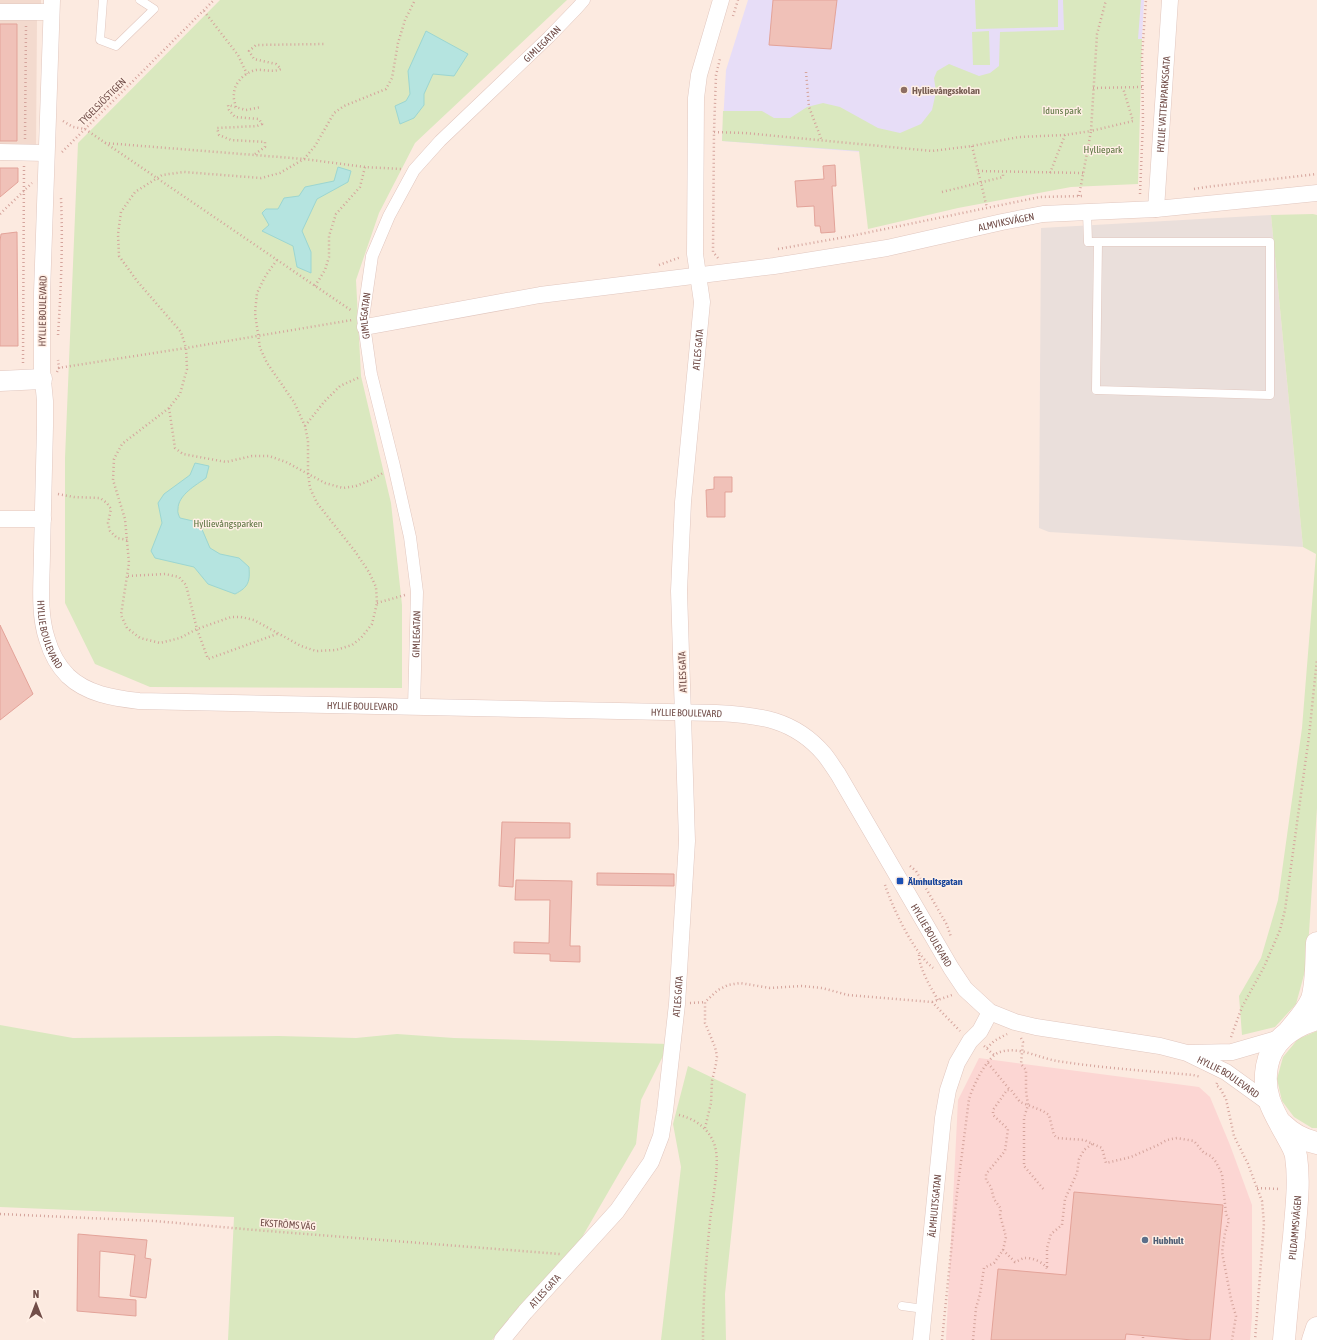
<svg xmlns="http://www.w3.org/2000/svg" width="1317" height="1340" font-family="'Asap Condensed',sans-serif">
<rect width="100%" height="100%" fill="#fceae0"/>
<path fill="#f3dace" d="M0 0H41V5H0Z
M0 19H37L36 150 0 147Z"/>
<path fill="#fcd6d3" d="M979 1058 1199 1087 1210 1097 1230 1145 1252 1205V1317L1250 1340H946L958 1100Z"/>
<path fill="#eadfdb" d="M1271 215 1303 547 1049 532 1039 528 1041 228Z"/>
<path fill="#e7ddf7" d="M748 0H1144L1142 39 1097 40 939 158 722 141 726 70Z"/>
<path fill="#dae8bf" d="M220 0H567L415 143 379 213 356 280 361 376 391 503 402 605V688L150 687 95 664 65 603V458L78 143Z
M975 0H1058V27L976 29Z
M1063 0H1141L1138 39H1142L1138 184 1071 187 958 208 868 229 859 151 722 141 723 111H762L774 118H790L807 107 823 103 840 107 878 128 900 133 921 124 932 110 936 92 934 78 937 71 949 64 979 76 990 73 999 66 1000 32 1064 30Z
M989 31 990 65H973L972 32Z
M1313 214 1317 215V808L1307 964 1296 1004 1275 1027 1242 1035 1239 996 1261 958 1278 900 1302 728 1316 554 1303 547 1271 215Z
M0 1025 73 1038 279 1036 356 1038 397 1034 454 1038 669 1044 641 1100 636 1144 581 1239 492 1340H228L234 1217 0 1207Z
M1317 1031V1128H1312L1294 1117 1282 1101 1277 1079 1283 1057 1298 1039Z
M688 1066 746 1094 725 1294 726 1340H661L681 1167 673 1124Z"/>
<path fill="#b5e4e0" stroke="#9cd6d1" d="M426 31 468 54 454 76 433 74 424 94V105L414 118 400 124 395 106 406 101 410 94 408 71Z
M338 167 351 171 348 182 317 199 302 231 311 252V273L297 267 293 246 262 231 269 225 262 213 266 209H278L284 198 299 196 305 187 334 181Z
M195 463 209 466 206 478C196 485 178 495 178 509 177 512 179 516 180 518L193 521 201 527 210 548 220 554 239 558 249 567C250 581 249 587 235 594L208 584 194 567 155 558 151 551 162 523 158 503 164 494 190 475Z"/>
<path fill="#f0c1b8" stroke="#e3a399" d="M773 0H837L831 49 769 45Z
M0 24H17V141H0Z
M835 165 836 186H832L835 232 821 233 820 226H815L814 206 797 207 795 181 824 179 823 166Z
M0 168H18V182L0 197Z
M17 232 18 346H0V241L1 234Z
M714 477H732V492H725V517H707L706 490 714 489Z
M0 625 33 694 0 720Z
M502 822 570 823V838H515L513 887 499 886Z
M597 873 674 874V886L597 885Z
M516 880 572 881 570 946H580V962L550 961V954L514 953V942L549 943 550 900H515Z
M1074 1192 1223 1205 1210 1340H1192L1126 1334 1125 1340H991L998 1269 1066 1275Z
M78 1234 147 1240 145 1258 151 1259 146 1298 130 1296 135 1255 100 1251 99 1297 136 1300V1316L77 1311Z"/>
<g fill="none" stroke-linecap="round" stroke-linejoin="round">
<g stroke="#e1c7bf" stroke-width="9">
<path id="service" d="M103 0 100 40 116 46 154 9 140 0
M1087 212 1088 242H1270V395L1096 390 1098 242
M902 1306 924 1309"/>
</g>
<g stroke="#e1c7bf" stroke-width="13">
<g id="pedestrian">
<path id="s1" d="M414 707 417 592 410 537 394 466 371 374 363 318 372 256 389 216 414 170 440 141 549 37 577 8 584 0"/>
</g>
</g>
<g stroke="#e1c7bf" stroke-width="17">
<g id="minor">
<path id="s2" d="M52 0 42 293V370L45 401V426C44 468 43 510 42 551 42 580 38 612 47 639 51 653 58 666 68 676 87 694 113 698 139 701L716 713C759 715 794 719 824 754 829 760 833 767 838 774L951 968 965 989 990 1012 1015 1022 1036 1027 1160 1046 1187 1053 1226 1072 1269 1103"/>
<path d="M0 12H51"/>
<path d="M0 152 46 153"/>
<path id="s3" d="M1156 209 1170 0"/>
<path id="s4" d="M365 327 540 295 774 266 887 248 1002 222 1043 214 1156 209 1317 193"/>
<path d="M0 519H43"/>
<path d="M1190 1053 1232 1052 1280 1038"/>
<path id="s5" d="M502 1340 525 1312 617 1211 651 1162 661 1136 665 1111 677 1004 687 841 679 591 683 502 702 302 695 254 696 98 699 75 721 0"/>
<path id="s6" d="M921 1340 943 1118 948 1090 957 1063 970 1041 980 1031 990 1012"/>
</g>
</g>
<g stroke="#e1c7bf" stroke-width="21">
<path id="tertiary" d="M0 381 42 379"/>
</g>
<g stroke="#e6c6bc" stroke-width="23">
<g id="secondary">
<path d="M1290 1030C1297 1021 1307 1011 1312 999 1317 982 1316 961 1317 943"/>
<path d="M1283 1125C1293 1135 1303 1140 1317 1143"/>
<path id="s7" d="M1284 1340C1287 1306 1290 1272 1294 1237 1296 1210 1300 1183 1296 1156 1295 1149 1289 1140 1286 1134 1273 1111 1262 1094 1267 1066 1272 1039 1293 1026 1317 1019"/>
<path d="M1313 1340 1317 1328"/>
</g>
</g>
<path stroke="#d5a49c" stroke-width="2.5" stroke-dasharray="1 3" stroke-linecap="butt" d="M204 11 238 55 247 74
M733 16 738 0
M806 72 809 107 822 141
M1093 88 1142 87
M236 107C235 103 233 98 234 94 234 83 245 72 256 70 264 69 272 73 281 69L276 64 254 59 249 51 256 45 324 44
M63 121 73 127 85 129 352 311
M714 132 745 133 932 151 972 146 1019 137 1065 135 1091 131 1097 34 1106 0
M25 139 26 26
M105 143 304 159 365 167 401 169
M972 146 987 208
M62 152 214 0
M255 154 265 147V142L231 140 219 135 217 128 257 126 262 124 259 119 235 117 229 110 228 105 246 110 261 107
M978 171 1084 173
M1050 173 1065 135
M1194 189 1206 187 1317 174
M942 192 1003 177V172
M1140 194 1143 121 1142 56 1146 0
M1079 196 1091 131 1133 121 1123 88
M0 214 32 183
M778 249 851 236 1040 197 1082 196
M718 258 713 252 714 132 716 75 720 59
M277 260 266 275 257 293 255 313 260 348 267 363 294 402 305 426 308 441V473L310 488 317 503 354 550 369 572 376 587 377 603 372 624 361 638 352 645 336 650 316 651 301 646 254 620 241 617H231L197 629 180 638 160 643 140 638 127 628 121 615 129 563 125 519 113 480 114 459 122 444 169 408 180 394 187 369 186 348 181 332 137 281 119 256 118 234 121 212 135 192 162 175 184 172 261 178 280 173 304 159 315 146 334 113 344 106 386 89 392 78 398 43 405 20 415 0
M659 265 681 257
M315 286 325 270 329 257V236L336 214 360 187 365 167
M58 335C61 289 63 244 61 198
M23 363 24 166
M58 368 186 348 352 320
M57 372 59 368 58 360
M169 408 175 448 183 454 226 462 252 456H269L286 462 325 483 343 488 356 486 371 480 383 473
M305 426 324 402 340 386 360 377
M58 494 74 497 100 498 107 503 111 509 108 523 110 531 117 538 128 540
M128 576 165 574 179 577 186 585 197 629 208 659 277 634
M377 603 405 595
M910 866 916 871 947 925 951 937
M885 885C893 909 914 953 933 968
M919 955C919 968 931 988 938 1000
M932 1002 952 995
M690 1003 705 1002
M1231 1037 1242 1007 1264 967 1280 930 1285 910 1309 736 1317 659
M1021 1038 1023 1042 1021 1064 1026 1070V1091L1028 1105 1024 1118V1166L1045 1191
M984 1046 994 1055
M987 1048 994 1041 1007 1034
M988 1063 1010 1090
M1217 1083 1216 1085 1220 1088 1226 1099 1234 1136 1248 1164 1262 1201 1264 1223 1255 1340
M679 1115C697 1119 713 1132 716 1151 719 1169 712 1202 710 1221 706 1261 703 1300 703 1340
M705 1128 711 1103 712 1081 716 1064 717 1056 715 1047 705 1023V1002L718 990 728 985 740 983 770 988 802 986 822 988 848 995 932 1002 960 1031
M1257 1188 1280 1189
M0 1214 155 1221 255 1230 560 1254
M1003 1250 1015 1262C1018 1261 1021 1259 1024 1258 1032 1257 1046 1263 1048 1271
M1047 1267V1248L1051 1234 1062 1225 1065 1199 1077 1173 1079 1159 1084 1150 1092 1144
M1143 1337V1340
M942 1340 957 1193 969 1099C973 1086 987 1056 1000 1052 1019 1046 1039 1058 1057 1061 1102 1068 1148 1071 1193 1075L1201 1077
M973 1340 976 1308 980 1294 984 1268 994 1263 1003 1250 1006 1237 1000 1215 1001 1209 994 1199 991 1187 986 1180V1174L1005 1151 1008 1129 993 1115V1110L1007 1090H1011L1020 1102 1043 1111 1049 1115 1054 1135 1057 1138 1084 1140 1102 1148 1106 1163 1131 1157 1158 1145 1167 1140 1177 1138 1194 1141 1204 1153 1211 1156 1216 1162 1222 1174 1226 1214 1229 1220 1225 1233 1222 1252 1231 1299 1236 1316 1232 1340"/>
<use href="#service" stroke="#fff" stroke-width="8"/>
<use href="#pedestrian" stroke="#fff" stroke-width="12"/>
<use href="#minor" stroke="#fff" stroke-width="16"/>
<use href="#tertiary" stroke="#fff" stroke-width="20"/>
<use href="#secondary" stroke="#fff" stroke-width="22"/>
</g>
<circle fill="#8d6e63" stroke="#ffefe5" stroke-width="1.5" cx="904" cy="90" r="4"/>
<rect fill="#1a4fb4" stroke="#ffefe5" stroke-width="1.5" x="896" y="877" width="8" height="8" rx="2"/>
<circle fill="#5c6f8a" stroke="#ffefe5" stroke-width="1.5" cx="1145" cy="1240" r="4"/>
<g text-anchor="middle" stroke-width="3" stroke-linejoin="round" paint-order="stroke">
<g font-size="10" fill="#714d48" stroke="#ffefe5">
<text dy="4" stroke="none"><textPath href="#s1" startOffset="733">GIMLEGATAN</textPath></text>
<text transform="translate(102 101) rotate(-45)" y="4">TYGELSJÖSTIGEN</text>
<text dy="4" stroke="none"><textPath href="#s3" startOffset="105">HYLLIE VATTENPARKSGATA</textPath></text>
<text dy="4" stroke="none"><textPath href="#s4" startOffset="650">ALMVIKSVÄGEN</textPath></text>
<text transform="translate(42 311) rotate(-89)" y="4">HYLLIE BOULEVARD</text>
<text dy="4" stroke="none"><textPath href="#s1" startOffset="397">GIMLEGATAN</textPath></text>
<text dy="4" stroke="none"><textPath href="#s5" startOffset="1049">ATLES GATA</textPath></text>
<text dy="4" stroke="none"><textPath href="#s2" startOffset="636">HYLLIE BOULEVARD</textPath></text>
<text dy="4" stroke="none"><textPath href="#s1" startOffset="73">GIMLEGATAN</textPath></text>
<text transform="translate(682 672) rotate(-92)" y="4">ATLES GATA</text>
<text dy="4" stroke="none"><textPath href="#s2" startOffset="983">HYLLIE BOULEVARD</textPath></text>
<text dy="4" stroke="none"><textPath href="#s2" startOffset="1307">HYLLIE BOULEVARD</textPath></text>
<text dy="4" stroke="none"><textPath href="#s2" startOffset="1667">HYLLIE BOULEVARD</textPath></text>
<text dy="4" stroke="none"><textPath href="#s5" startOffset="401">ATLES GATA</textPath></text>
<text dy="4" stroke="none"><textPath href="#s2" startOffset="2014">HYLLIE BOULEVARD</textPath></text>
<text dy="4" stroke="none"><textPath href="#s6" startOffset="135">ÄLMHULTSGATAN</textPath></text>
<text transform="translate(288 1224) rotate(4)" y="4">EKSTRÖMS VÄG</text>
<text dy="4" stroke="none"><textPath href="#s7" startOffset="113">PILDAMMSVÄGEN</textPath></text>
<text dy="4" stroke="none"><textPath href="#s5" startOffset="65">ATLES GATA</textPath></text>
</g>
<g font-size="10" font-weight="bold" fill="#785e54" stroke="#ffefe5" text-anchor="start">
<text x="912" y="94">Hyllievångsskolan</text>
</g>
<g font-size="10" fill="#59723e" stroke="#ffefe5">
<text x="1062" y="114">Iduns park</text>
<text x="1103" y="153">Hylliepark</text>
<text x="228" y="527">Hyllievångsparken</text>
</g>
<g font-size="10" font-weight="bold" fill="#164399" stroke="#ffefe5" text-anchor="start">
<text x="908" y="885">Älmhultsgatan</text>
</g>
<g font-size="10" font-weight="bold" fill="#4e5e75" stroke="#ffefe5" text-anchor="start">
<text x="1153" y="1244">Hubhult</text>
</g>
</g>
<g transform="translate(36 1304)" stroke="#ffefe5" stroke-width="3" paint-order="stroke">
<path d="M0-3L7 15L0 10L-7 15Z" fill="#714d48"/>
<text y="-6" font-size="11" font-weight="bold" text-anchor="middle" fill="#714d48">N</text>
</g>
</svg>
